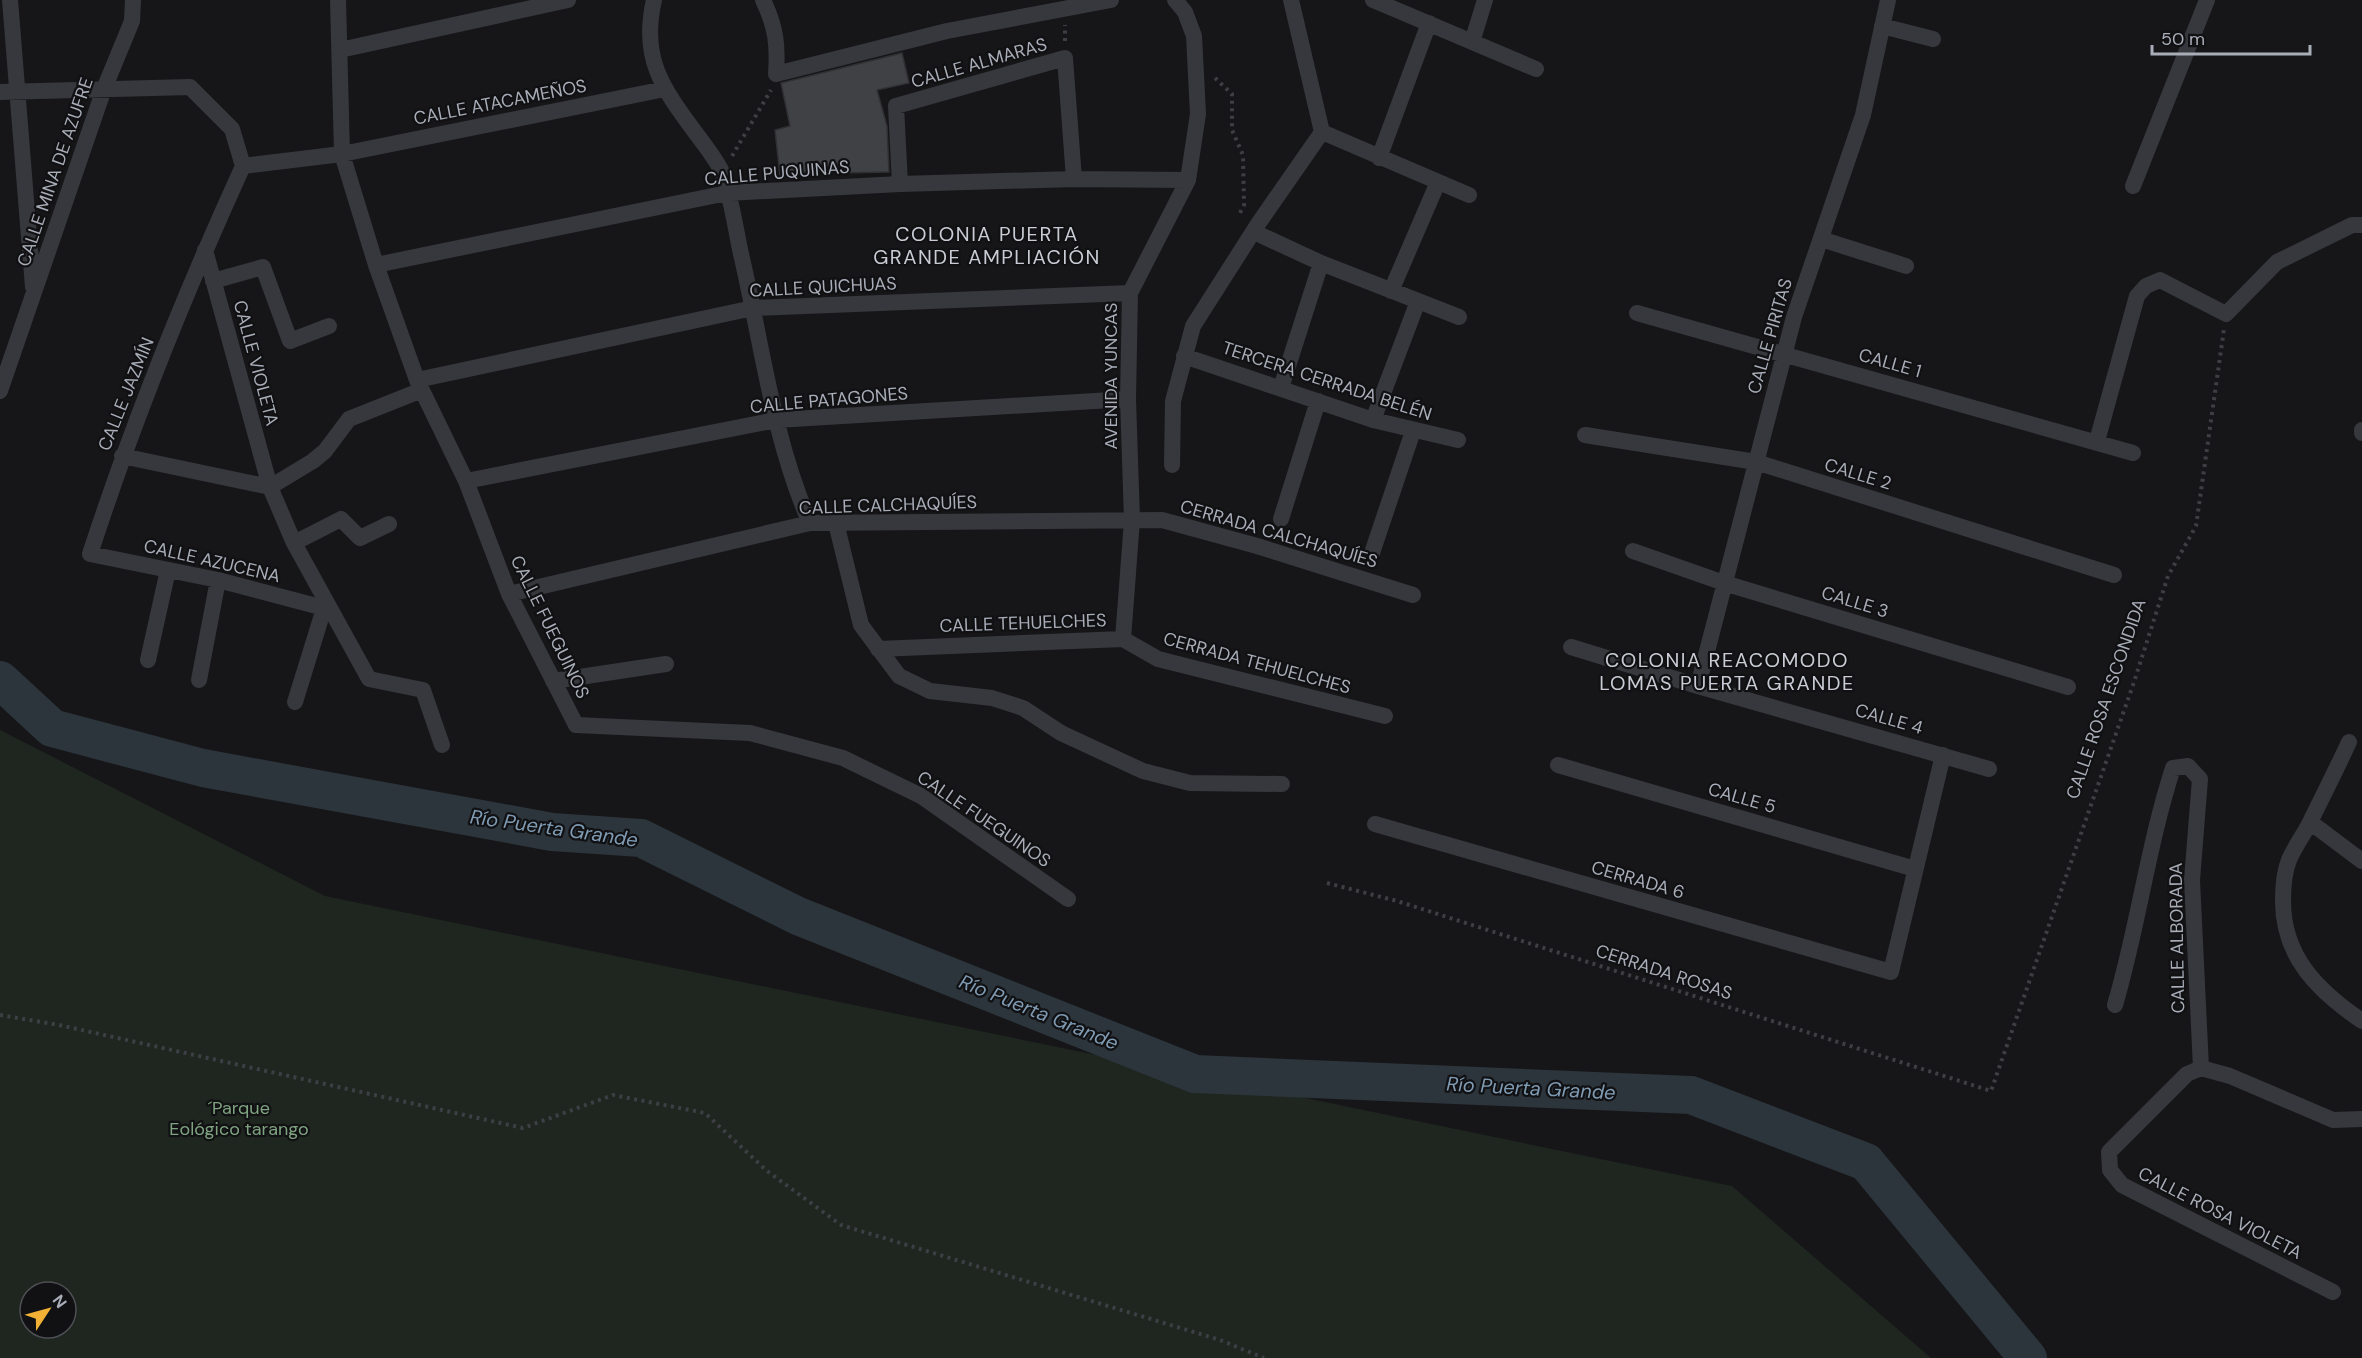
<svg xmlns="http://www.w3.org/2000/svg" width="2362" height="1358" font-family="'DM Sans',sans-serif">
<rect width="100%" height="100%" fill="#161618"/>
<path fill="#1e261f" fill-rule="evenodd" d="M0 730 325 896 1732 1186 1931 1358H0ZM30 1292H66V1328H30Z"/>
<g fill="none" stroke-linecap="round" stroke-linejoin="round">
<path stroke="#2c353c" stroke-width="38" d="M0 680 52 728 203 768 552 832 641 838 798 916 1195 1074 1691 1095 1866 1162 2028 1358"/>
</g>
<path fill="#404145" stroke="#303034" stroke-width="1.5" d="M902 53 909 83 877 90 887 126 889 172 839 173V167L780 176 775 130 790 126 781 83Z"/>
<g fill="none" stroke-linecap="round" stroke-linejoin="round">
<path stroke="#3d3f44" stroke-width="4" stroke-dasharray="3 4.5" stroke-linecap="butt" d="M1065 41V25
M1215 78 1232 94V130L1243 155 1244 205 1239 215
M732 156 771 90
M1327 883 1397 901 1991 1091 2133 685 2168 576 2196 526 2224 329
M0 1015 59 1025 523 1128 613 1095 705 1113 767 1171 841 1225 1220 1340 1264 1358"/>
<path stroke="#37383d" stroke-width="16" d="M10 0 33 287
M338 0 342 154 376 265 417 380 466 481 509 594 576 725 750 733 843 758 921 796 1068 899
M654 0C640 60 664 90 698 136 706 147 715 158 721 170 730 189 736 232 741 254 762 344 773 439 810 523
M763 0C776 27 778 45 776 74L947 31 1111 0
M1373 0 1536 69
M1882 26 1933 39
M1472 42 1485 0
M340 50 568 0
M0 92 190 87 232 129 243 166
M1322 132 1469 195
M1379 158 1429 23
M243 166C185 293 133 422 90 554L218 580 324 608
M243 166 342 154 665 89
M900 184 896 106 1065 58 1074 179
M2133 186 2207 0
M1254 232 1321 263 1459 317
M1821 239 1906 266
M205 250 270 487 294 543 369 679 423 690 442 745
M376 265 727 193 900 184 1074 179 1188 180
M213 281 263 267 290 341 329 326
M1391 291 1438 182
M1637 313 2133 453
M1184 356 1373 420 1458 440
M417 380 753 308 1130 293
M1281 388 1321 263
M0 391 104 89 132 21 133 0
M1373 420 1418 301
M2362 430V433
M1585 435 1756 462 2114 575
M2097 441 2137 296 2146 286 2160 280 2226 314 2277 262 2352 225H2362
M122 456 270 487
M1172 465 1173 401 1193 326 1258 224 1322 132 1291 0
M466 481 776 420 1128 399
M270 487 313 461 325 451 349 419 422 390
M1281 519 1318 401
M836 523 861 625 899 676 930 691 992 698 1023 708 1061 733 1143 771 1190 783 1282 784
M294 543 341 519 360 538 389 524
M1633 551 1724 583 2068 687
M1371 556 1413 431
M509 594 810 523 1162 520 1257 546 1413 595
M1123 639 1132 520 1128 399 1130 293 1188 180 1198 114 1194 36 1185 12 1175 0
M1123 639 1158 659 1385 716
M1571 647 1698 686 1989 769
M878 649 1123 639
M148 660 168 570
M199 680 218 580
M553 681 666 664
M1698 686 1794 317 1863 115 1888 0
M295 702 326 602
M2349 742C2337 768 2324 794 2311 820 2305 833 2295 846 2289 860 2284 872 2283 887 2283 901 2283 957 2318 991 2362 1021
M1558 765 1915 869
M2310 822 2362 861
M1375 824 1891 972 1943 755
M2115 1005C2138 927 2148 845 2173 768L2188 766 2200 779 2192 880 2201 1068 2187 1074 2109 1152 2110 1170 2122 1185 2333 1292
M2201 1068 2230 1076 2333 1120 2362 1119"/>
</g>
<g text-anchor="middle" stroke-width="4.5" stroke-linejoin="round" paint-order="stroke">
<g font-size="18" fill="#a8adb8" stroke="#111113">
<text transform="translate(979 63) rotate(-16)" y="6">CALLE ALMARAS</text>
<text transform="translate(500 102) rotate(-11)" y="6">CALLE ATACAMEÑOS</text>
<text transform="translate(55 172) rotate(-71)" y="6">CALLE MINA DE AZUFRE</text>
<text transform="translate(777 173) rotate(-5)" y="6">CALLE PUQUINAS</text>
<text transform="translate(823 287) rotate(-3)" y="6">CALLE QUICHUAS</text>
<text transform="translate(1770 336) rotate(-74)" y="6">CALLE PIRITAS</text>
<text transform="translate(256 363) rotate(75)" y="6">CALLE VIOLETA</text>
<text transform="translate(1890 363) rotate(16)" y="6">CALLE 1</text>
<text transform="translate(1111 376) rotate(-90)" y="6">AVENIDA YUNCAS</text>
<text transform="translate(1327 381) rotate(18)" y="6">TERCERA CERRADA BELÉN</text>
<text transform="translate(126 394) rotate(-68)" y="6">CALLE JAZMÍN</text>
<text transform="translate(829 400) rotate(-5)" y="6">CALLE PATAGONES</text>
<text transform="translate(1858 474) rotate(17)" y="6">CALLE 2</text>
<text transform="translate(888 505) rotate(-2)" y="6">CALLE CALCHAQUÍES</text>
<text transform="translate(1279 534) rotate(16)" y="6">CERRADA CALCHAQUÍES</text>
<text transform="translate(212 561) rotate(13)" y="6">CALLE AZUCENA</text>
<text transform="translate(1855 602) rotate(17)" y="6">CALLE 3</text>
<text transform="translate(1023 623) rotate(-2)" y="6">CALLE TEHUELCHES</text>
<text transform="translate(550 627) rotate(64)" y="6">CALLE FUEGUINOS</text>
<text transform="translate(1257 663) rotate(15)" y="6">CERRADA TEHUELCHES</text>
<text transform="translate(2106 699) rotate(-71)" y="6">CALLE ROSA ESCONDIDA</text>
<text transform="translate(1889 719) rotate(16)" y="6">CALLE 4</text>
<text transform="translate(1742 798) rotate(16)" y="6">CALLE 5</text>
<text transform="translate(984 819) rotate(34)" y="6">CALLE FUEGUINOS</text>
<text transform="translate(1638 880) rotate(16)" y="6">CERRADA 6</text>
<text transform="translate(2177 938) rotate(-91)" y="6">CALLE ALBORADA</text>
<text transform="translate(1664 972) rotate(18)" y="6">CERRADA ROSAS</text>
<text transform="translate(2220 1213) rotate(27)" y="6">CALLE ROSA VIOLETA</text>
</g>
<g font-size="18" fill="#7fa381" stroke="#111113">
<text x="239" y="1114">´Parque<tspan x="239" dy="21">Eológico tarango</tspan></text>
</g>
<g font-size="20" letter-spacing="1.5" fill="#c9ccd4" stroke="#111113">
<text x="987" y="241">COLONIA PUERTA<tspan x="987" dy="23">GRANDE AMPLIACIÓN</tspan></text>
<text x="1727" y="667">COLONIA REACOMODO<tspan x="1727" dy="23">LOMAS PUERTA GRANDE</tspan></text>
</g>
<g font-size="20" font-style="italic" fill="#7f9bb3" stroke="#111113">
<text transform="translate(554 828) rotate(8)" y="7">Río Puerta Grande</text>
<text transform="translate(1039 1012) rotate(22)" y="7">Río Puerta Grande</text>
<text transform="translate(1531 1088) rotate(3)" y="7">Río Puerta Grande</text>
</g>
</g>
<g transform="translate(48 1310) rotate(54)"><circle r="28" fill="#111113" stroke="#4d4f55" stroke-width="1.5"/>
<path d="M0-4.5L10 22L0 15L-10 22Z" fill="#f2b134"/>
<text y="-9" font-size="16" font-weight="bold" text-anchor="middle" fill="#a8adb8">N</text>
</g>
<path d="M2152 45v9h158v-9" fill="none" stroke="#a8adb8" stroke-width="3"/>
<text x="2161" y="45" font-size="18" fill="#a8adb8" stroke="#111113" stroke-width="4.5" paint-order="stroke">50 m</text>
</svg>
